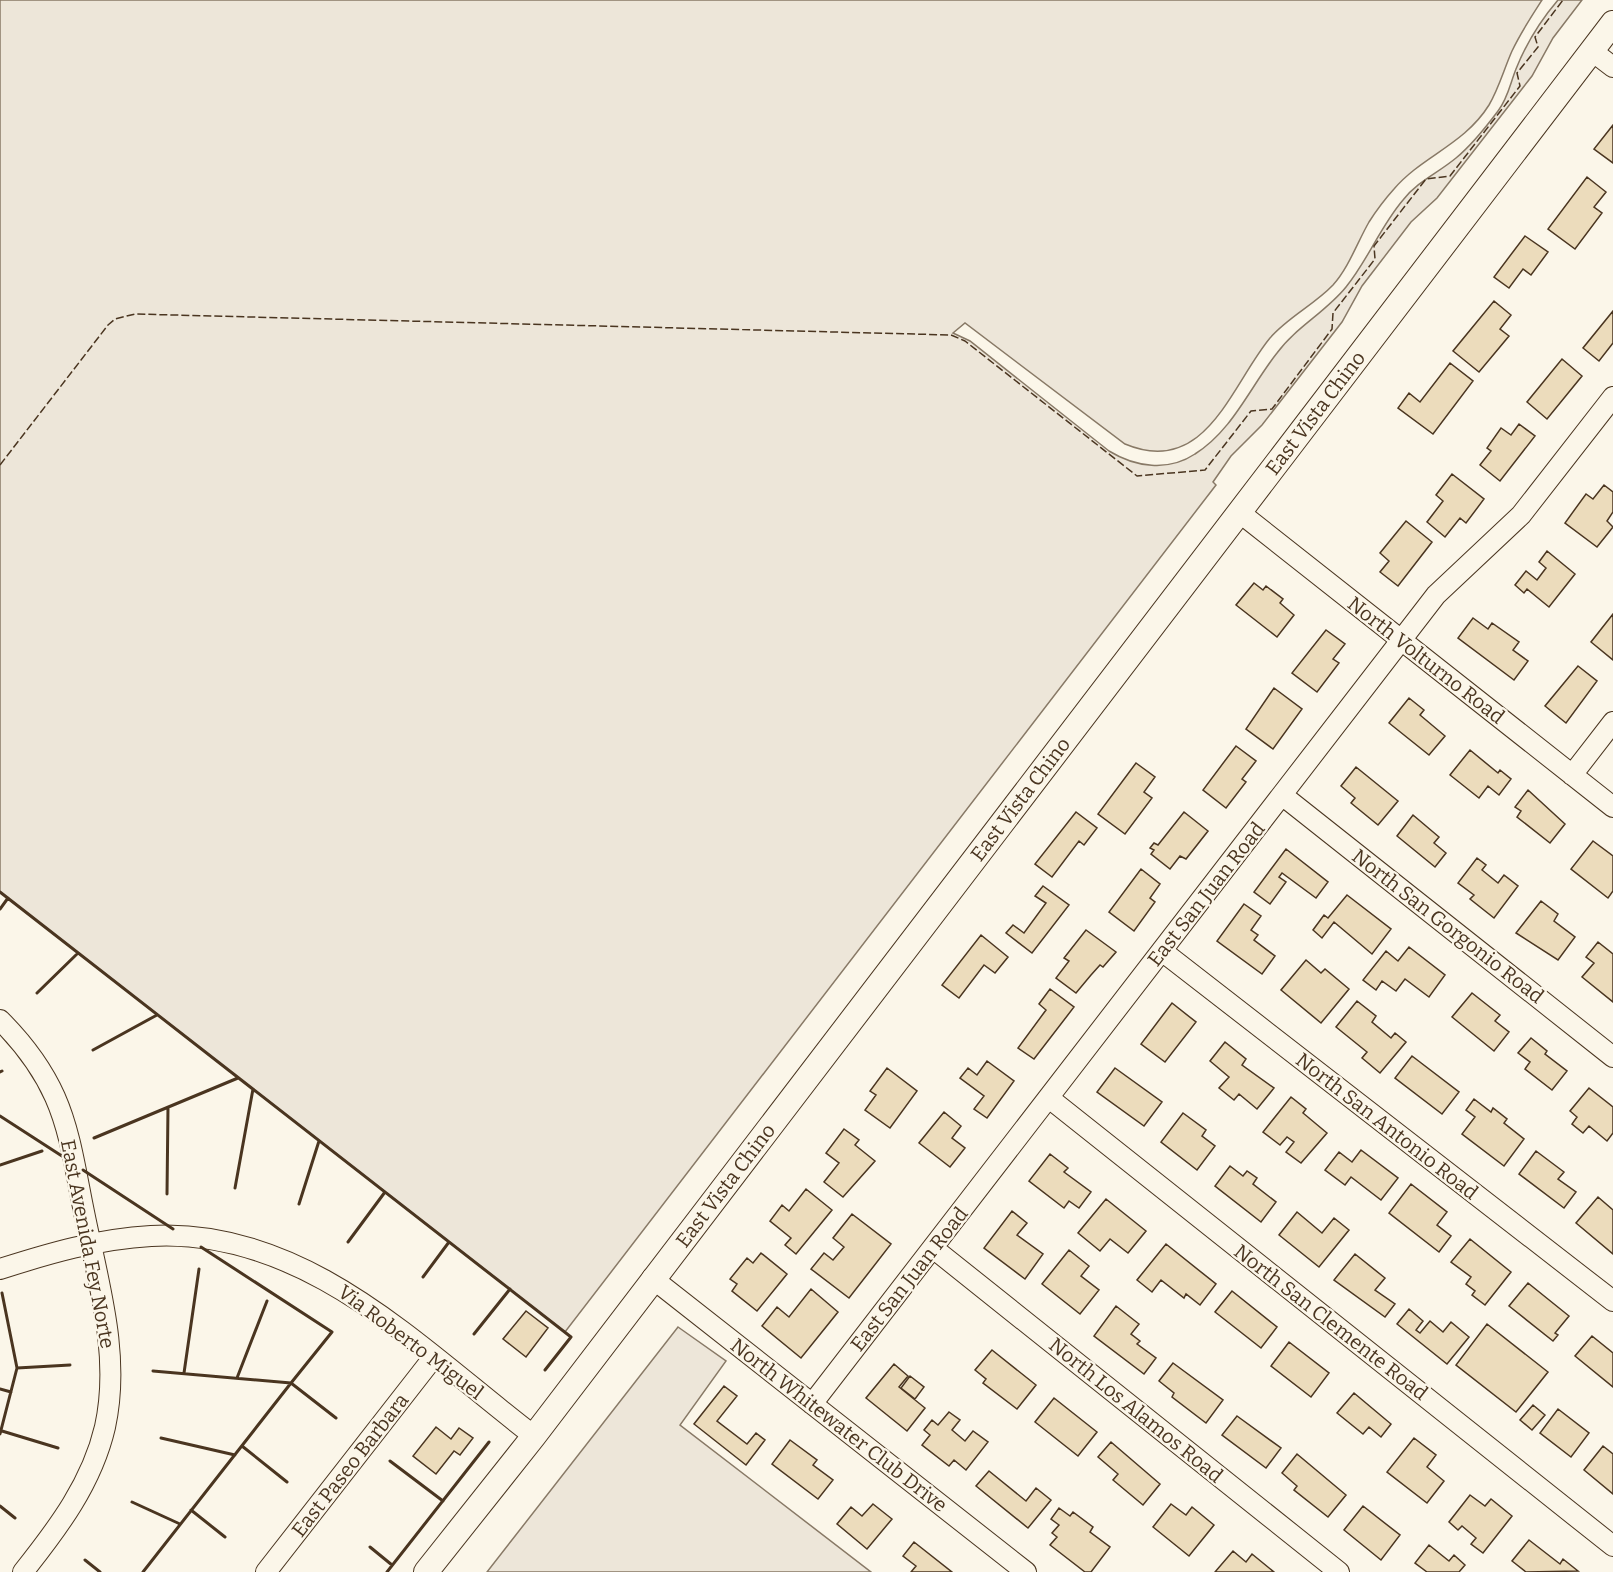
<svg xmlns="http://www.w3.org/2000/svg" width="1613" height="1572" font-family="Bitter,serif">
<rect width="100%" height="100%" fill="#fbf6e9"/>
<path fill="#ede6d9" stroke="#887966" stroke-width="1.5" d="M0 0H1542C1531 17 1521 32 1512 51 1504 69 1499 88 1489 105 1464 145 1422 156 1394 189 1385 199 1376 211 1369 222 1357 243 1349 267 1333 285 1314 305 1288 317 1270 338 1231 385 1206 478 1125 444L965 323 953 333 970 341 1109 451C1135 467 1168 472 1195 454 1233 430 1250 387 1277 353 1296 327 1326 312 1346 287 1368 260 1380 227 1403 200 1418 181 1438 173 1456 158 1472 145 1486 127 1498 111 1508 98 1510 84 1516 69 1526 44 1540 21 1558 0H1582L1553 38 1532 76 1437 198 1411 222 1362 286 1342 322 1262 425 1231 456 1213 482 1216 485 565 1332 0 892Z
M678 1327 726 1361 680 1425 871 1572H487Z"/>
<path fill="#ecdcbc" stroke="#4a3520" stroke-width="1.5" d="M1613 125V163L1594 149Z
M1587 177 1606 192 1594 207 1602 213 1575 249 1548 229Z
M1525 236 1548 252 1531 275 1523 269 1509 288 1494 277Z
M1494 301 1511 315 1500 329 1509 336 1479 372 1453 351Z
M1613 311V343L1599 361 1583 348Z
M1562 359 1582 376 1547 419 1527 402Z
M1450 363 1473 381 1433 434 1398 408 1409 393 1420 402Z
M1519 424 1535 436 1500 481 1480 465 1491 451 1487 448 1501 428 1511 435Z
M1452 474 1484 499 1466 523 1460 518 1445 537 1427 522 1443 501 1436 495Z
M1604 485 1613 492V512L1607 521 1613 527 1597 547 1565 523 1586 494 1593 499Z
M1406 521 1432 542 1398 586 1380 572 1389 561 1380 553Z
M1547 551 1575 574 1549 607 1527 589 1524 593 1515 585 1526 571 1537 580 1546 568 1539 562Z
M1254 583 1263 590 1266 586 1283 599 1280 603 1294 615 1277 637 1236 605Z
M1613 614V660L1591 642Z
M1473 618 1488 629 1492 623 1519 642 1513 650 1528 661 1514 680 1458 638Z
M1326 630 1345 644 1333 659 1339 663 1317 692 1292 673Z
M1578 666 1597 681 1566 723 1545 706Z
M1274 688 1302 709 1273 749 1246 729Z
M1409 698 1424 710 1420 715 1445 736 1429 755 1389 723Z
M1236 746 1256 761 1242 779 1246 782 1226 808 1203 790Z
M1470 750 1498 773 1500 770 1511 779 1499 795 1488 786 1479 798 1450 775Z
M1136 763 1155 777 1144 792 1152 798 1125 834 1098 814Z
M1356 767 1398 801 1378 825 1351 803 1355 798 1341 786Z
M1528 790 1565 824 1550 843 1517 817 1521 811 1515 807Z
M1076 812 1097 828 1084 845 1079 841 1052 877 1035 864Z
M1184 812 1208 831 1186 859 1180 856 1170 869 1151 854 1154 850 1150 848 1154 843 1158 845Z
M1413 815 1439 837 1434 843 1446 853 1435 867 1397 836Z
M1593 841 1613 856V891L1608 898 1571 869Z
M1286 849 1328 882 1316 898 1282 873 1279 877 1286 882 1270 904 1254 892Z
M1477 858 1486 865 1482 870 1498 883 1504 875 1518 886 1494 918 1470 899 1474 895 1458 883Z
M1141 869 1160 884 1150 898 1155 902 1134 931 1109 912Z
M1043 886 1069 905 1032 953 1006 933 1013 925 1024 933 1046 903 1035 896Z
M1347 895 1391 929 1372 954 1334 922 1322 938 1313 930 1324 915 1328 918Z
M1541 901 1558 914 1554 921 1575 937 1558 960 1516 933Z
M1244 904 1261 916 1251 930 1258 935 1254 940 1275 956 1262 974 1217 941Z
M1086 930 1116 952 1103 967 1100 965 1091 975 1076 993 1056 978 1069 961 1064 958Z
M981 935 1008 957 995 973 984 965 959 998 942 985Z
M1598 942 1613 954V1002L1582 977 1594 963 1586 957Z
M1409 947 1445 975 1429 997 1405 979 1396 991 1382 981 1376 990 1363 980 1386 951 1398 961Z
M1306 960 1321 973 1325 969 1349 989 1321 1023 1281 990Z
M1050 989 1074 1007 1034 1059 1018 1048 1046 1010 1039 1004Z
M1472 993 1500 1015 1495 1021 1509 1032 1494 1051 1452 1017Z
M1357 1001 1376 1016 1372 1022 1391 1038 1395 1033 1406 1042 1380 1073 1362 1058 1367 1052 1336 1027Z
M1172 1003 1196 1022 1165 1062 1141 1044Z
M1531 1038 1547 1051 1545 1054 1567 1071 1552 1090 1525 1069 1530 1062 1518 1053Z
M1225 1042 1246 1059 1242 1065 1274 1088 1257 1109 1239 1094 1234 1100 1219 1088 1229 1077 1210 1061Z
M1412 1056 1459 1092 1442 1114 1395 1078Z
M987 1061 1014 1081 987 1118 974 1109 984 1096 960 1078 968 1068 977 1075Z
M887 1068 917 1091 890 1128 865 1110 876 1095 870 1091Z
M1115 1068 1162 1102 1144 1126 1097 1092Z
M1589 1088 1613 1107V1133L1607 1141 1589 1126 1583 1133 1572 1124 1577 1117 1570 1111Z
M1291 1097 1306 1109 1303 1113 1327 1133 1301 1163 1286 1152 1294 1142 1287 1137 1280 1145 1263 1132Z
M1474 1099 1491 1112 1493 1108 1507 1119 1504 1123 1524 1139 1504 1166 1462 1134 1475 1117 1466 1110Z
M944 1112 961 1126 952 1138 965 1148 950 1167 919 1143Z
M1183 1113 1206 1130 1202 1136 1215 1146 1197 1170 1161 1142Z
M844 1129 859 1140 855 1145 875 1161 843 1197 824 1182 839 1163 826 1153Z
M1361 1150 1398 1178 1381 1200 1351 1177 1345 1185 1325 1170 1339 1152 1352 1162Z
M1536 1151 1564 1172 1558 1179 1576 1192 1564 1208 1519 1174Z
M1050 1154 1068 1168 1064 1172 1091 1192 1079 1208 1069 1201 1064 1208 1029 1181Z
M1230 1166 1243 1176 1247 1171 1257 1178 1253 1184 1276 1202 1261 1222 1215 1186Z
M1411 1184 1447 1212 1437 1225 1451 1236 1439 1252 1389 1213Z
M806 1189 832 1210 796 1254 785 1245 791 1238 770 1221 782 1205 789 1211Z
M1598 1197 1613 1210V1254L1576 1223Z
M1106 1199 1146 1231 1128 1253 1110 1239 1100 1251 1078 1233Z
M1012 1211 1027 1223 1017 1235 1043 1254 1025 1279 984 1248Z
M1297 1212 1322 1233 1334 1218 1349 1230 1319 1267 1279 1235Z
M852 1214 891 1244 849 1298 811 1269 824 1253 833 1260 844 1247 833 1238Z
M1470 1239 1511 1272 1485 1305 1472 1295 1475 1291 1466 1284 1471 1277 1451 1262Z
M1166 1244 1216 1284 1200 1305 1186 1294 1184 1298 1161 1280 1152 1292 1137 1280Z
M1069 1250 1089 1266 1081 1276 1099 1290 1080 1314 1042 1284Z
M761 1253 787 1274 757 1311 732 1291 737 1284 730 1279 747 1258 753 1263Z
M1355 1254 1385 1278 1375 1290 1395 1304 1385 1317 1334 1280Z
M1528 1283 1569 1316 1555 1333 1558 1335 1553 1341 1509 1306Z
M811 1289 838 1312 801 1358 762 1326 777 1307 789 1317Z
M1232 1291 1277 1327 1261 1348 1215 1312Z
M1116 1306 1139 1324 1131 1334 1140 1341 1137 1344 1156 1358 1144 1374 1094 1336Z
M1409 1309 1423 1321 1416 1330 1420 1333 1430 1321 1443 1332 1451 1322 1469 1337 1447 1364 1397 1324Z
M526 1311 548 1328 526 1357 503 1339Z
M1487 1324 1548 1372 1516 1412 1456 1365Z
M1592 1336 1613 1353V1387L1575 1356Z
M1289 1342 1329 1373 1311 1397 1271 1366Z
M992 1350 1036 1385 1017 1409 983 1383 986 1379 975 1370Z
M1173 1363 1223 1400 1206 1423 1172 1397 1174 1393 1159 1381Z
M894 1364 908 1376 899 1387 925 1408 907 1431 866 1398Z
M910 1376 924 1387 915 1399 901 1388Z
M724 1386 737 1396 717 1421 747 1444 756 1433 765 1440 746 1465 694 1424Z
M1354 1393 1391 1424 1381 1437 1369 1427 1363 1434 1337 1413Z
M1054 1398 1097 1432 1078 1456 1035 1422Z
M1533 1405 1545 1415 1532 1430 1520 1420Z
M1558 1409 1589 1433 1571 1457 1540 1433Z
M949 1412 960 1420 952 1430 965 1441 973 1431 988 1442 966 1470 954 1460 949 1466 922 1445 930 1435 924 1430 932 1420 938 1425Z
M1237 1416 1281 1448 1266 1468 1222 1435Z
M436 1427 451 1439 459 1428 473 1438 460 1455 454 1451 436 1474 413 1456Z
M1414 1438 1436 1455 1427 1467 1444 1481 1427 1503 1387 1472Z
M790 1440 817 1460 813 1465 833 1480 818 1499 772 1464Z
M1111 1442 1160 1484 1143 1505 1113 1480 1118 1474 1098 1457Z
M1603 1446 1613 1454V1494L1584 1470Z
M1297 1454 1346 1495 1328 1517 1294 1490 1297 1486 1282 1473Z
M989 1471 1026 1501 1036 1488 1051 1500 1028 1528 976 1486Z
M1470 1495 1485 1506 1491 1499 1512 1516 1483 1553 1471 1544 1476 1538 1462 1526 1458 1530 1449 1522Z
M873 1504 892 1519 867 1549 837 1524 851 1507 862 1516Z
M1171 1504 1186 1515 1192 1507 1214 1525 1189 1556 1153 1527Z
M1363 1506 1400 1535 1381 1560 1344 1530Z
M1059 1508 1070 1516 1073 1512 1093 1527 1090 1532 1110 1547 1091 1572H1085L1050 1545 1057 1537 1052 1533 1059 1525 1051 1519Z
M1529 1540 1560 1564 1563 1559 1578 1571 1526 1572 1512 1561Z
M914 1542 952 1572H911L916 1566 903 1556Z
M1429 1545 1449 1561 1454 1555 1465 1565 1459 1572H1427L1415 1563Z
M1233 1551 1246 1562 1252 1554 1274 1572H1215Z"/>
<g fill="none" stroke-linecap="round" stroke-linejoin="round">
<g stroke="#4a3520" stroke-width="22">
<path id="minor" d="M1592 51 1613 67
M1239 512 1613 807
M1572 775 1613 722
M1282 795 1613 1057
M1162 951 1613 1301
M0 1020C23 1043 42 1068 55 1097 71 1133 76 1174 84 1212 98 1282 121 1355 105 1427 92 1483 58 1528 23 1572
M1049 1098 1613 1546
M933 1248 1339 1572
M0 1269C50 1253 98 1239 151 1236 306 1227 421 1350 534 1436
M652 1278 1026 1572
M812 1404 1436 595 1521 515 1613 397
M266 1572 433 1358"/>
</g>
<g stroke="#4a3520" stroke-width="26">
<g id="major">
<path id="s1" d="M426 1572 534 1436 1613 23"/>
</g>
</g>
<use href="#minor" stroke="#fbf6e9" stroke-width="20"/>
<use href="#major" stroke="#fbf6e9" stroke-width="24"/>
<path stroke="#4a3520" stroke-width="1.5" stroke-dasharray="8 3" stroke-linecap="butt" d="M0 465 108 325 115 319 135 314 951 335 965 341 1137 476 1205 470 1251 411 1272 409 1332 329 1333 313 1375 259 1374 246 1426 179 1450 176 1520 86 1517 73 1538 47 1535 37 1563 0"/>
<path stroke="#4a3520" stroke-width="3" d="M0 892 571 1337 545 1370
M0 909 8 898
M37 993 78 953
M93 1050 157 1015
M0 1072 2 1071
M0 1116 65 1158
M94 1138 238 1078
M0 1165 42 1151
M83 1170 173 1229
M235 1188 253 1089
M167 1194 168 1107
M299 1204 319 1141
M348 1242 385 1192
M201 1247 332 1332 291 1383 336 1418
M423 1277 449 1242
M474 1334 510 1289
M17 1368 70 1365
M184 1373 199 1269
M237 1378 267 1301
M0 1389 11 1392
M2 1431 58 1448
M0 1434 17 1368 2 1293
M161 1438 235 1455
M242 1446 287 1482
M390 1461 443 1501
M132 1502 180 1524
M0 1506 15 1518
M191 1510 225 1537
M370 1547 392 1565
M85 1560 100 1572
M143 1572 291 1383 153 1371
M387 1572 489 1442"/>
</g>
<g text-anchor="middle" stroke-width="4.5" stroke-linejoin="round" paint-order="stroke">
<g font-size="20" fill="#4a3520" stroke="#fbf6e9">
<text dy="7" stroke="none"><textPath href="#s1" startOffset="1461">East Vista Chino</textPath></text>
<text transform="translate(1426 660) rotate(38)" y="7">North Volturno Road</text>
<text dy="7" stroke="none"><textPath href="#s1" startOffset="975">East Vista Chino</textPath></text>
<text transform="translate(1206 894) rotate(-52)" y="7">East San Juan Road</text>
<text transform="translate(1448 926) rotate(38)" y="7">North San Gorgonio Road</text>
<text transform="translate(1387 1126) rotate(38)" y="7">North San Antonio Road</text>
<text dy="7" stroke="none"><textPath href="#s1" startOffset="489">East Vista Chino</textPath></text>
<text transform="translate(88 1244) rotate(79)" y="7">East Avenida Fey Norte</text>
<text transform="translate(909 1279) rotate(-52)" y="7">East San Juan Road</text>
<text transform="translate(1331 1322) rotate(38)" y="7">North San Clemente Road</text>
<text transform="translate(411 1342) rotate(37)" y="7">Via Roberto Miguel</text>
<text transform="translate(1136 1410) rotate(39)" y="7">North Los Alamos Road</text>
<text transform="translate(839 1425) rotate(38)" y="7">North Whitewater Club Drive</text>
<text transform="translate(350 1465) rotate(-52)" y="7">East Paseo Barbara</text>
</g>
</g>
</svg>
